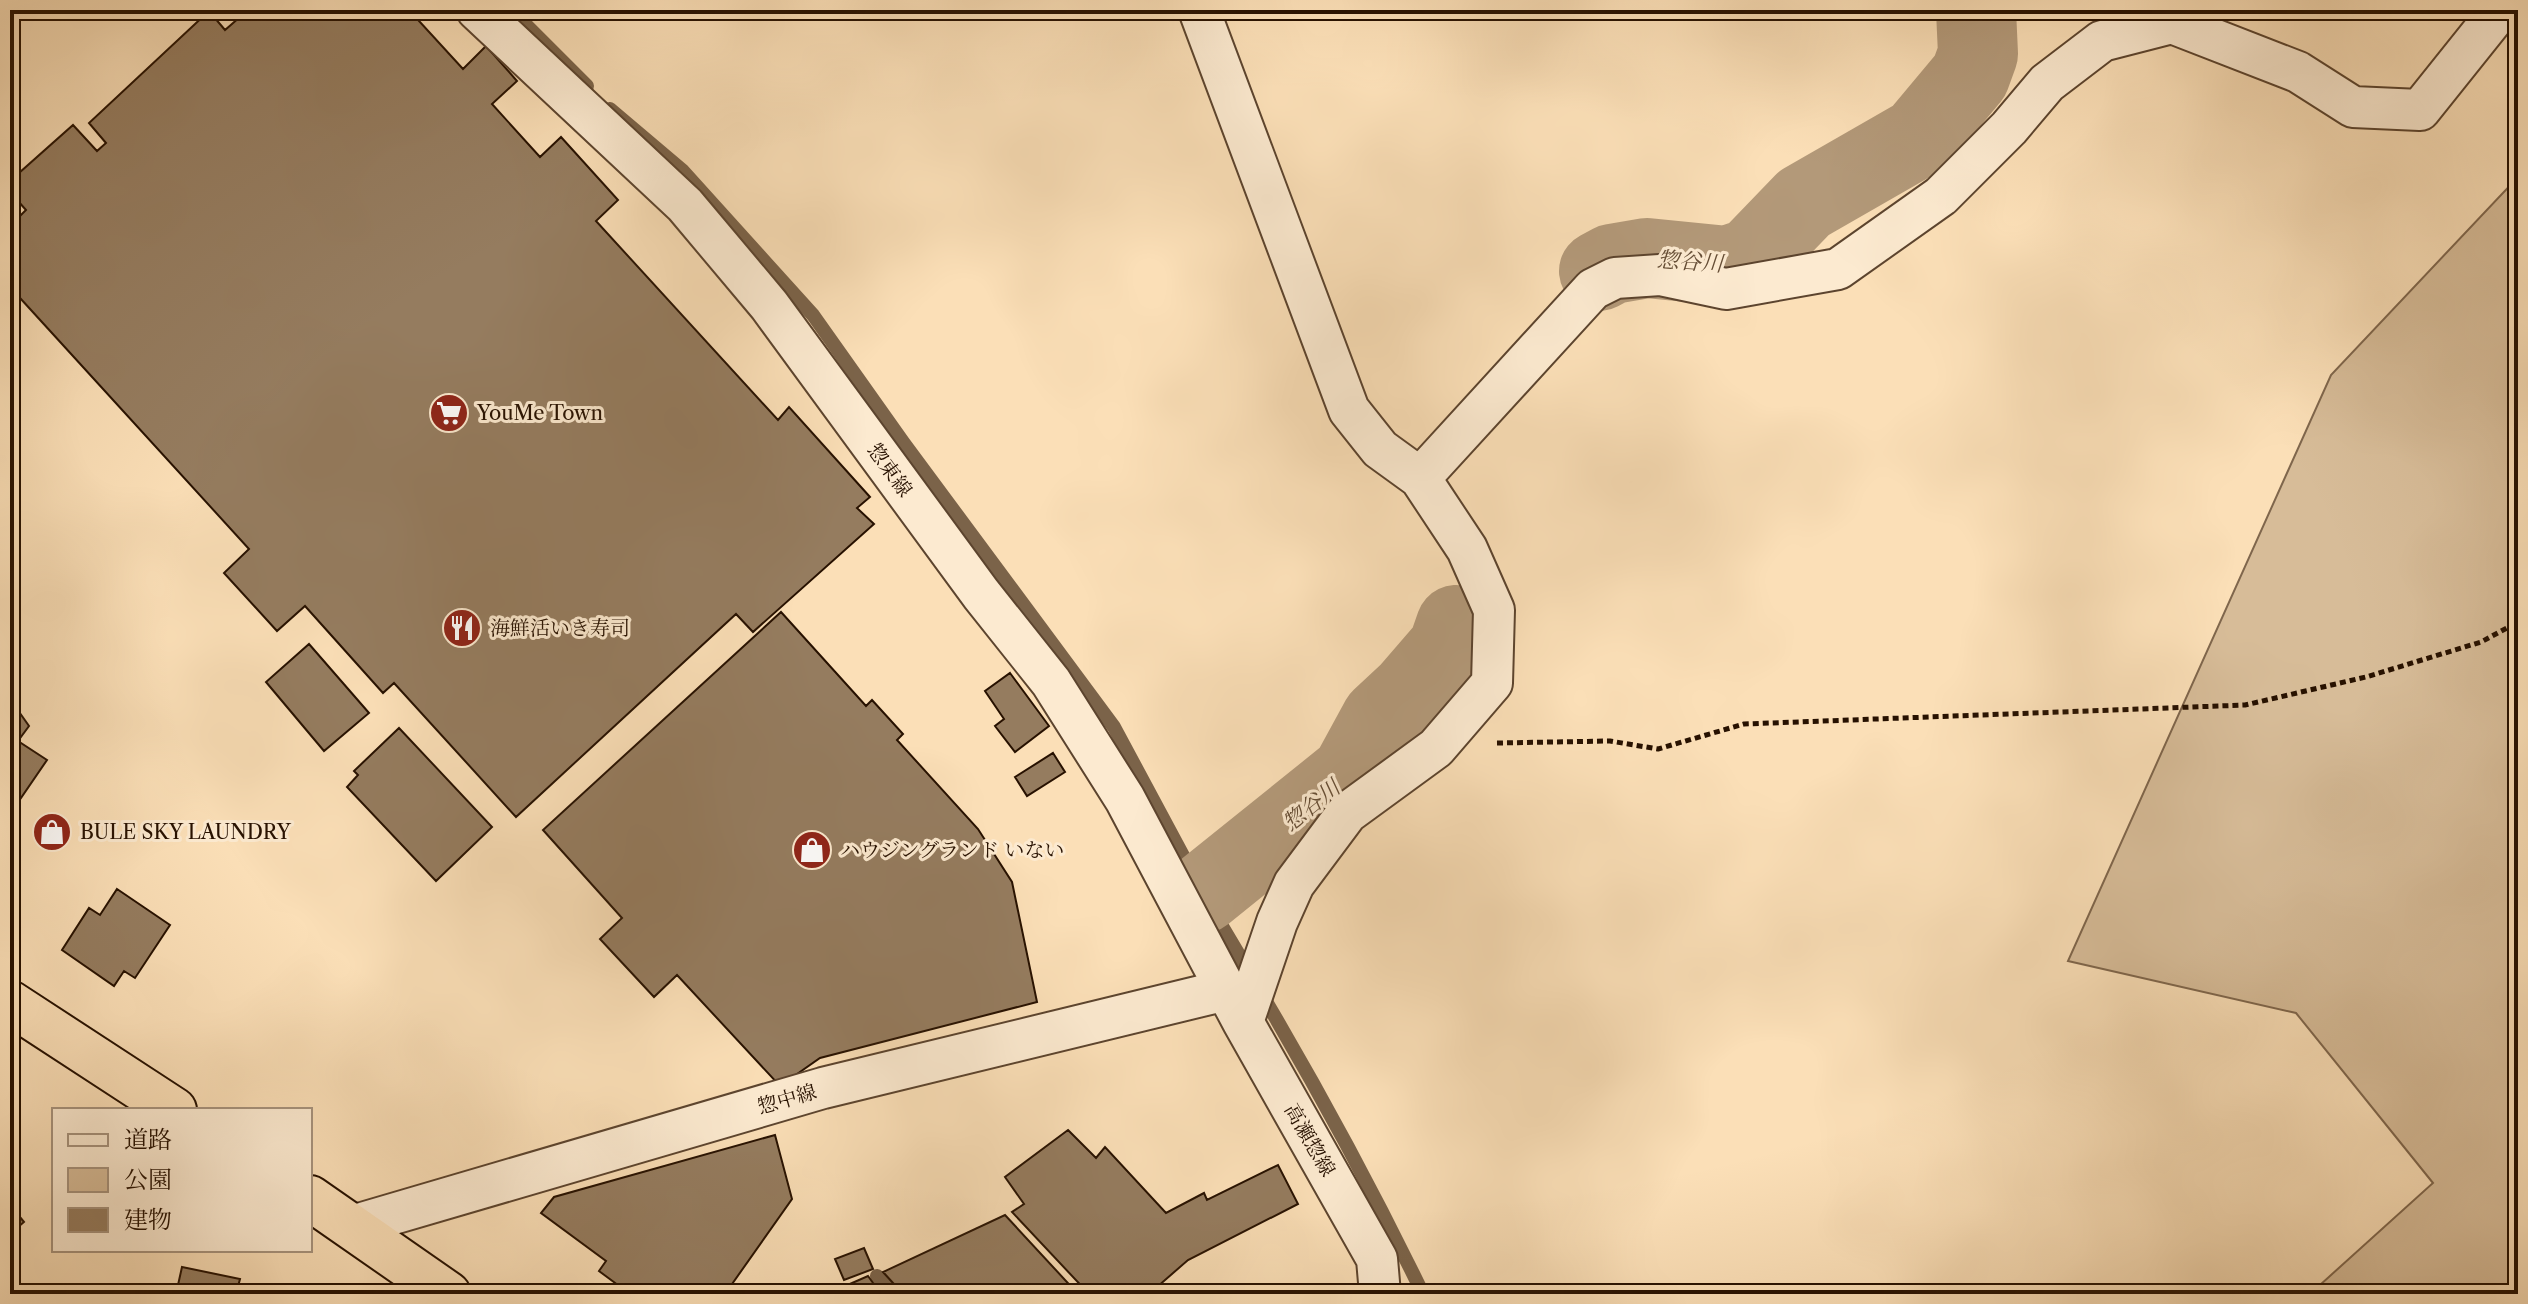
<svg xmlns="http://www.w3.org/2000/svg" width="2528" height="1304" font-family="'Libre Caslon Text','Noto Serif JP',serif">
<rect width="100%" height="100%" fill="#fbdfb7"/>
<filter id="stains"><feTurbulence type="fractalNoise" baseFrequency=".0025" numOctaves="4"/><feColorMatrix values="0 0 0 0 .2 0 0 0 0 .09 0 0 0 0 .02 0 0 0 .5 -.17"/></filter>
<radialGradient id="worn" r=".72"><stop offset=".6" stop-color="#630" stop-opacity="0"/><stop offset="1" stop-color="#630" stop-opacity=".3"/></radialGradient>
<path fill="#d7bc98" stroke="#7f664c" stroke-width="2" d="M2518 177V1294H2310L2433 1183 2296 1013 2068 961 2331 375Z"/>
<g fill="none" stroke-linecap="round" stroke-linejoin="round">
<path stroke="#7b6349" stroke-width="14" d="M511 10 587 86
M610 109 682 170 813 315 903 442 1114 727 1210 906 1251 975
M1261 993C1319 1091 1373 1191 1423 1294
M877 1276 893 1294"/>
<path stroke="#b39979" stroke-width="80" d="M1599 271 1612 264 1647 258 1727 266 1751 258 1804 203 1919 137 1970 76 1978 54 1976 10
M1203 893 1351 774 1381 719 1410 692 1448 648 1456 625"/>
</g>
<path fill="#957c5f" stroke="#271100" stroke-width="2" d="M248 10H409L463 69 486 46 517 81 492 104 540 157 561 137 618 200 596 221 778 420 789 407 870 497 857 508 874 524 753 632 736 614 516 817 394 683 383 693 305 606 277 631 224 573 249 549 10 287V226L26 210 10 192V181L73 125 97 151 106 143 89 123 209 11 225 30Z
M781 612 866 706 872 700 903 734 897 740 978 829 1012 882 1037 1002 820 1058 780 1086 677 975 654 997 600 939 622 918 543 830Z
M309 644 369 713 324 751 266 682Z
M1010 673 1049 726 1015 752 995 726 1004 719 985 691Z
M10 699 29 726 18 741 47 760 10 814Z
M399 728 492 827 436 881 347 787 358 775 354 771Z
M1053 753 1065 772 1027 796 1015 777Z
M117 889 170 925 135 978 124 971 114 986 62 950 89 908 100 915Z
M1068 1130 1096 1158 1105 1147 1166 1213 1204 1193 1207 1200 1278 1165 1298 1204 1188 1260 1149 1294H1089L1012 1212 1024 1204 1005 1177Z
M775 1135 792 1199 725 1294H630L599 1271 606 1261 541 1213 554 1197Z
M10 1205 24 1222 10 1234Z
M1005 1215 1078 1294H903L883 1272Z
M864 1248 873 1269 844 1280 835 1259Z
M182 1267 240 1279 236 1294H176Z
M868 1276 881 1294H827Z"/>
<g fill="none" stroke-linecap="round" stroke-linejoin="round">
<g stroke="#5c442e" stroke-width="44">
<path id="minor" d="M477 10 685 205 769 305 981 594 1051 682 1125 799 1243 1022 1377 1259 1380 1294
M1199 10 1349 410 1380 449 1420 478 1467 549 1494 610 1492 683 1436 748 1347 813 1294 884 1277 922 1243 1022
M1420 478 1593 289 1615 278 1660 275 1726 289 1838 269 1941 196 2009 128 2047 83 2102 41 2172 23 2298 72 2353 107 2420 110 2500 10
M352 1226 823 1088 1226 990"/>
</g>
<g stroke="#271100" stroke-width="48">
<path id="trunk" d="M10 1003 174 1110
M310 1198 448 1294"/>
</g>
<path stroke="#271100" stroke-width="5" stroke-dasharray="6 4" stroke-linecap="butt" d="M1497 743 1610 741 1658 749 1744 724 2245 705 2366 677 2481 642 2518 622"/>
<use href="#minor" stroke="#fcead0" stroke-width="40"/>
<use href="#trunk" stroke="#fbdfb7" stroke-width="44"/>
</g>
<defs>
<g id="supermarket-disc" transform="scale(2)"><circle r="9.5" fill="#8f2418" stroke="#fcead0"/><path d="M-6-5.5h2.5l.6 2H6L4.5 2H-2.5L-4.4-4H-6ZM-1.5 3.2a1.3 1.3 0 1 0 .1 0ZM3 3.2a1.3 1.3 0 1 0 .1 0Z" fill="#fff"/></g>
<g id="restaurant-disc" transform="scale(2)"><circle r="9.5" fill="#8f2418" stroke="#fcead0"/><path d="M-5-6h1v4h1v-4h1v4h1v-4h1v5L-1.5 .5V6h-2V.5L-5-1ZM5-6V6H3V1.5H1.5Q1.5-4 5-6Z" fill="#fff"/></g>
<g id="shop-disc" transform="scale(2)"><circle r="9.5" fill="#8f2418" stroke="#fcead0"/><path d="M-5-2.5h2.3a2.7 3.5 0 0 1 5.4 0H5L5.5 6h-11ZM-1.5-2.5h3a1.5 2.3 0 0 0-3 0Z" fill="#fff"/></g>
</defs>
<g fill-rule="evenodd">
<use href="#supermarket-disc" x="449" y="413"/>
<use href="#restaurant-disc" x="462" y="628"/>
<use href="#shop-disc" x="52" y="832"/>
<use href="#shop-disc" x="812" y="850"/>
</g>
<g text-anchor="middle" stroke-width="6" stroke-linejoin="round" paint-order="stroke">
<g font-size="20" fill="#271100" stroke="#fcead0" text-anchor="start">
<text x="477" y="420">YouMe Town</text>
<text x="490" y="635">海鮮活いき寿司</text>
<text x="80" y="839">BULE SKY LAUNDRY</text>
<text x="840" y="857">ハウジングランド いない</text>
</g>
<g font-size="20" fill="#271100" stroke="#fcead0">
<text transform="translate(890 470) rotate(54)" y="7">惣東線</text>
<text transform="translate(787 1099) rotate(-16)" y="7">惣中線</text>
<text transform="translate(1310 1140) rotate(60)" y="7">高瀬惣線</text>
</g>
<g font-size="22" font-style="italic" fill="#664e36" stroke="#fcead0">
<text transform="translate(1690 261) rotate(4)" y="8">惣谷川</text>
<text transform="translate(1311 805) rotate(-39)" y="8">惣谷川</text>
</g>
</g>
<rect width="2528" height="1304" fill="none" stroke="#fbdfb7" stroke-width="40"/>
<rect x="12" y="12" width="2504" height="1280" fill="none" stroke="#271100" stroke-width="4"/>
<rect x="20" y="20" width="2488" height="1264" fill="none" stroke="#271100" stroke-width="2"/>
<rect x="52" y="1108" width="260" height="144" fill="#fcead0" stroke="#a7937d" stroke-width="2"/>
<rect x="68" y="1134" width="40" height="12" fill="#fcead0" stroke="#a7937d" stroke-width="2"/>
<text x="124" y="1148" font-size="24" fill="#271100">道路</text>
<rect x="68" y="1168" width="40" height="24" fill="#d7bc98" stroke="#a7937d" stroke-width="2"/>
<text x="124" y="1188" font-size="24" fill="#271100">公園</text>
<rect x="68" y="1208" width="40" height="24" fill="#957c5f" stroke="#a7937d" stroke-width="2"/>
<text x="124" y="1228" font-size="24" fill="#271100">建物</text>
<rect width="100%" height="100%" filter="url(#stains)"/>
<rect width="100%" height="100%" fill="url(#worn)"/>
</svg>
